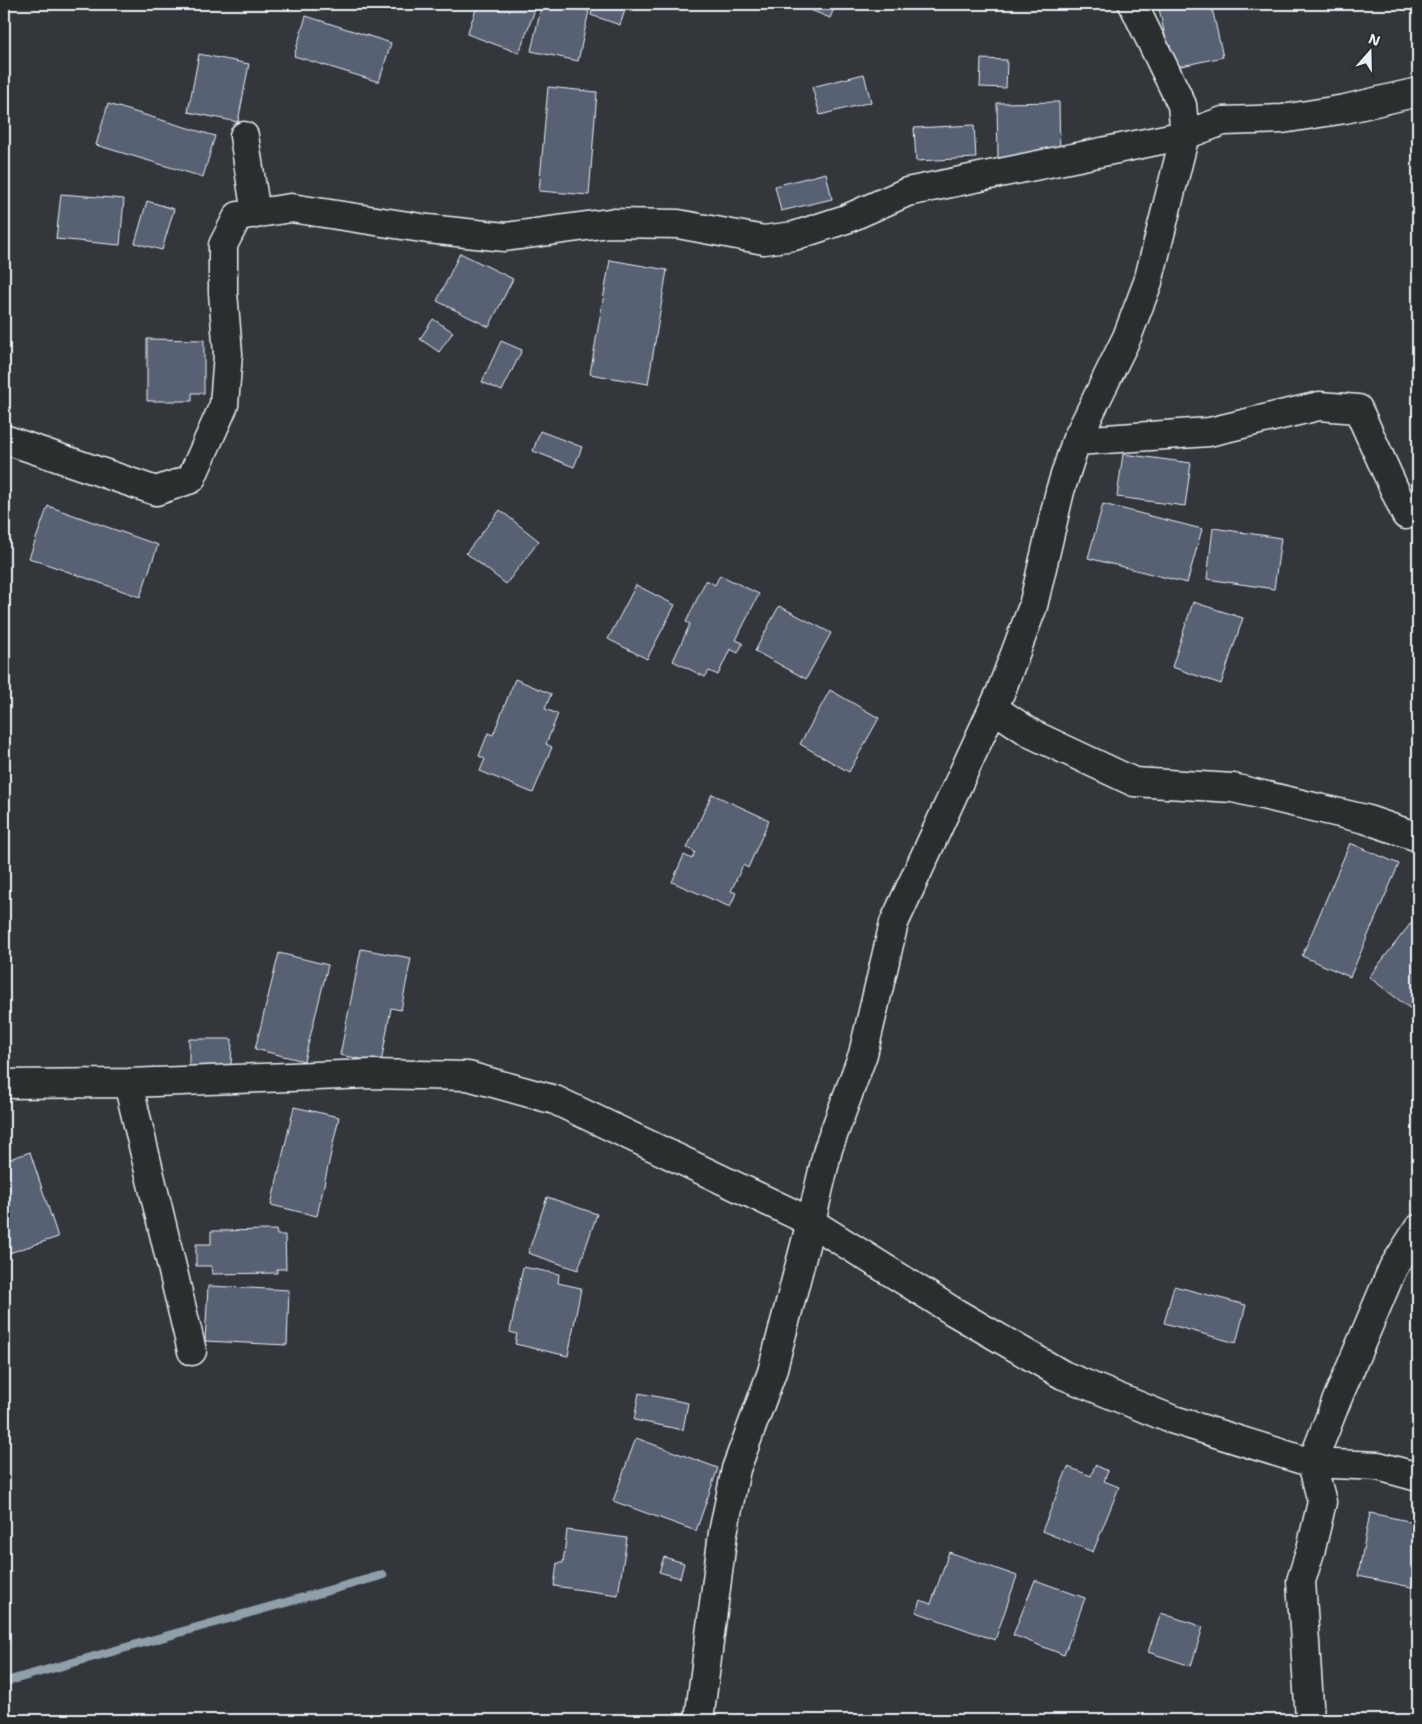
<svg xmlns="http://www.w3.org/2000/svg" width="1422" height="1724" font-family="'Shantell Sans',sans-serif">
<rect width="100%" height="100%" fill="#33373c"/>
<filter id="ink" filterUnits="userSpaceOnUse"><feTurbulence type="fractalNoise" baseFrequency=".02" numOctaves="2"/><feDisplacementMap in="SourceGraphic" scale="10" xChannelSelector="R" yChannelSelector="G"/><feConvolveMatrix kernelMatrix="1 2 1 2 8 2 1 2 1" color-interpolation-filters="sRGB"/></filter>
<g filter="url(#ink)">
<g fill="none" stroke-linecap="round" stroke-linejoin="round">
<path stroke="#8fa0aa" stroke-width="9" d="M4 1682 383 1575"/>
</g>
<path fill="#596173" stroke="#e8f1f8" d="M478 4H537L519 53 467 34Z
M542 4H556L589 11 578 61 531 51Z
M573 4H590L589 8Z
M594 4H627L620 25 591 15Z
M796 4H836L830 18Z
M1158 4H1211L1223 57 1172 68Z
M306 16 391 43 379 82 294 56Z
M199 54 249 64 238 122 188 112Z
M981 59 1007 60 1006 88 980 87Z
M864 74 871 102 820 115 812 87Z
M548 87 597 92 589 195 539 191Z
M1059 102 1060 158H998L997 103Z
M108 104 215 136 203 177 96 145Z
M974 125 976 158 916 161 914 128Z
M826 173 832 199 781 211 775 186Z
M61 194 124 199 120 245 56 239Z
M147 201 174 209 162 250 135 243Z
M460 253 513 279 489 327 437 301Z
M610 260 667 270 648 384 590 374Z
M433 319 453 332 439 352 420 339Z
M147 339 204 340V393H192V401H147Z
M501 341 522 350 502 391 482 382Z
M540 431 582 447 574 467 533 451Z
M1123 454 1191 463 1185 506 1117 497Z
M1103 504 1202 529 1187 583 1088 558Z
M48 506 158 545 140 597 29 558Z
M500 510 539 541 506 584 466 553Z
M1213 528 1281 538 1274 589 1207 579Z
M720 575 759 594 736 640 743 643 738 653 730 649 718 675 709 671 705 677 673 661 690 624 686 622 706 580 715 585Z
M636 585 675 605 647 659 608 639Z
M1193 602 1243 618 1221 684 1172 667Z
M779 606 831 633 806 679 755 651Z
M515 679 551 694 545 709 558 714 546 744 552 747 533 793 480 771 485 759 479 756 488 733 493 735Z
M830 690 879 718 849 772 800 744Z
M712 794 769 820 748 868 743 865 731 891 736 893 730 907 672 882 684 855 692 859 695 852 687 848Z
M1350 843 1399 864 1350 977 1302 956Z
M1418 914V1010L1416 1013 1369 977Z
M361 949 411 958 401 1010 391 1008 381 1063 340 1055Z
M279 953 328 965 304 1061 255 1049Z
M189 1039H232L231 1068 189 1067Z
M294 1107 339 1117 317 1216 271 1205Z
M30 1152 58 1237 6 1254 4 1247V1161Z
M547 1197 597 1214 578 1270 528 1253Z
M276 1230 277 1235H285L286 1269H277V1273L212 1274 211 1266H196V1244H211V1231Z
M523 1267 559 1274 558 1283 581 1288 568 1356 515 1344 517 1334 510 1332Z
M208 1286 289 1290 287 1345 205 1341Z
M1174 1286 1246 1305 1236 1343 1164 1323Z
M639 1393 688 1403 683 1430 634 1420Z
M636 1438 718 1468 696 1531 613 1501Z
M1095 1465 1108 1471 1104 1481 1119 1487 1093 1552 1042 1531 1068 1467 1091 1476Z
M1370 1513 1418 1523V1578L1416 1588 1358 1576Z
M567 1530 627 1538 618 1595 554 1586 557 1563H563Z
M949 1552 1017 1576 995 1640 916 1612 920 1600 931 1604Z
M664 1557 684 1563 680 1578 659 1572Z
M1035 1580 1085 1598 1064 1655 1013 1635Z
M1161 1613 1203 1627 1191 1666 1148 1652Z"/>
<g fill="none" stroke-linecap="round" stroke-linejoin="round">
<g stroke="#e8f1f8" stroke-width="31">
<path id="minor" d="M244 136 256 214
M4 439 156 491 191 479 224 405 228 354 223 292V245L238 216 291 208 428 229 505 237 609 223 678 224 764 240 794 236 846 219 907 192 1185 135 1223 121 1282 119 1345 109 1418 92
M1076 441 1209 432 1319 406 1358 409 1406 515
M993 708 1032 734 1134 782 1233 788 1365 819 1418 837
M128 1083 192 1351
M4 1084 128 1083 370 1074 468 1076 555 1100 811 1222 951 1310 1063 1375 1171 1419 1312 1463 1378 1466 1418 1477
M699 1720 723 1533 736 1469 772 1372 811 1222 828 1149 863 1054 894 923 1001 691 1033 606 1060 491 1076 441 1127 337 1148 282 1185 135 1182 105 1133 4
M1310 1720 1301 1581 1311 1549 1322 1502 1312 1463 1336 1402 1393 1268 1418 1229"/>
</g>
<use href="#minor" stroke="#2a2d2e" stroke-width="28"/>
</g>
</g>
<rect width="1422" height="1724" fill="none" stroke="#2a2d2e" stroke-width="20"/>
<rect x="10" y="10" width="1402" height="1704" fill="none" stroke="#e8f1f8" stroke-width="2" filter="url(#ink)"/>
<g transform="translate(1370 52) rotate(20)" stroke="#2a2d2e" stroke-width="4" paint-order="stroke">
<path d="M0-4L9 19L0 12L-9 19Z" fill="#e8f1f8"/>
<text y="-8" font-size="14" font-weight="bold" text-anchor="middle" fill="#e8f1f8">N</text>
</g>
</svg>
